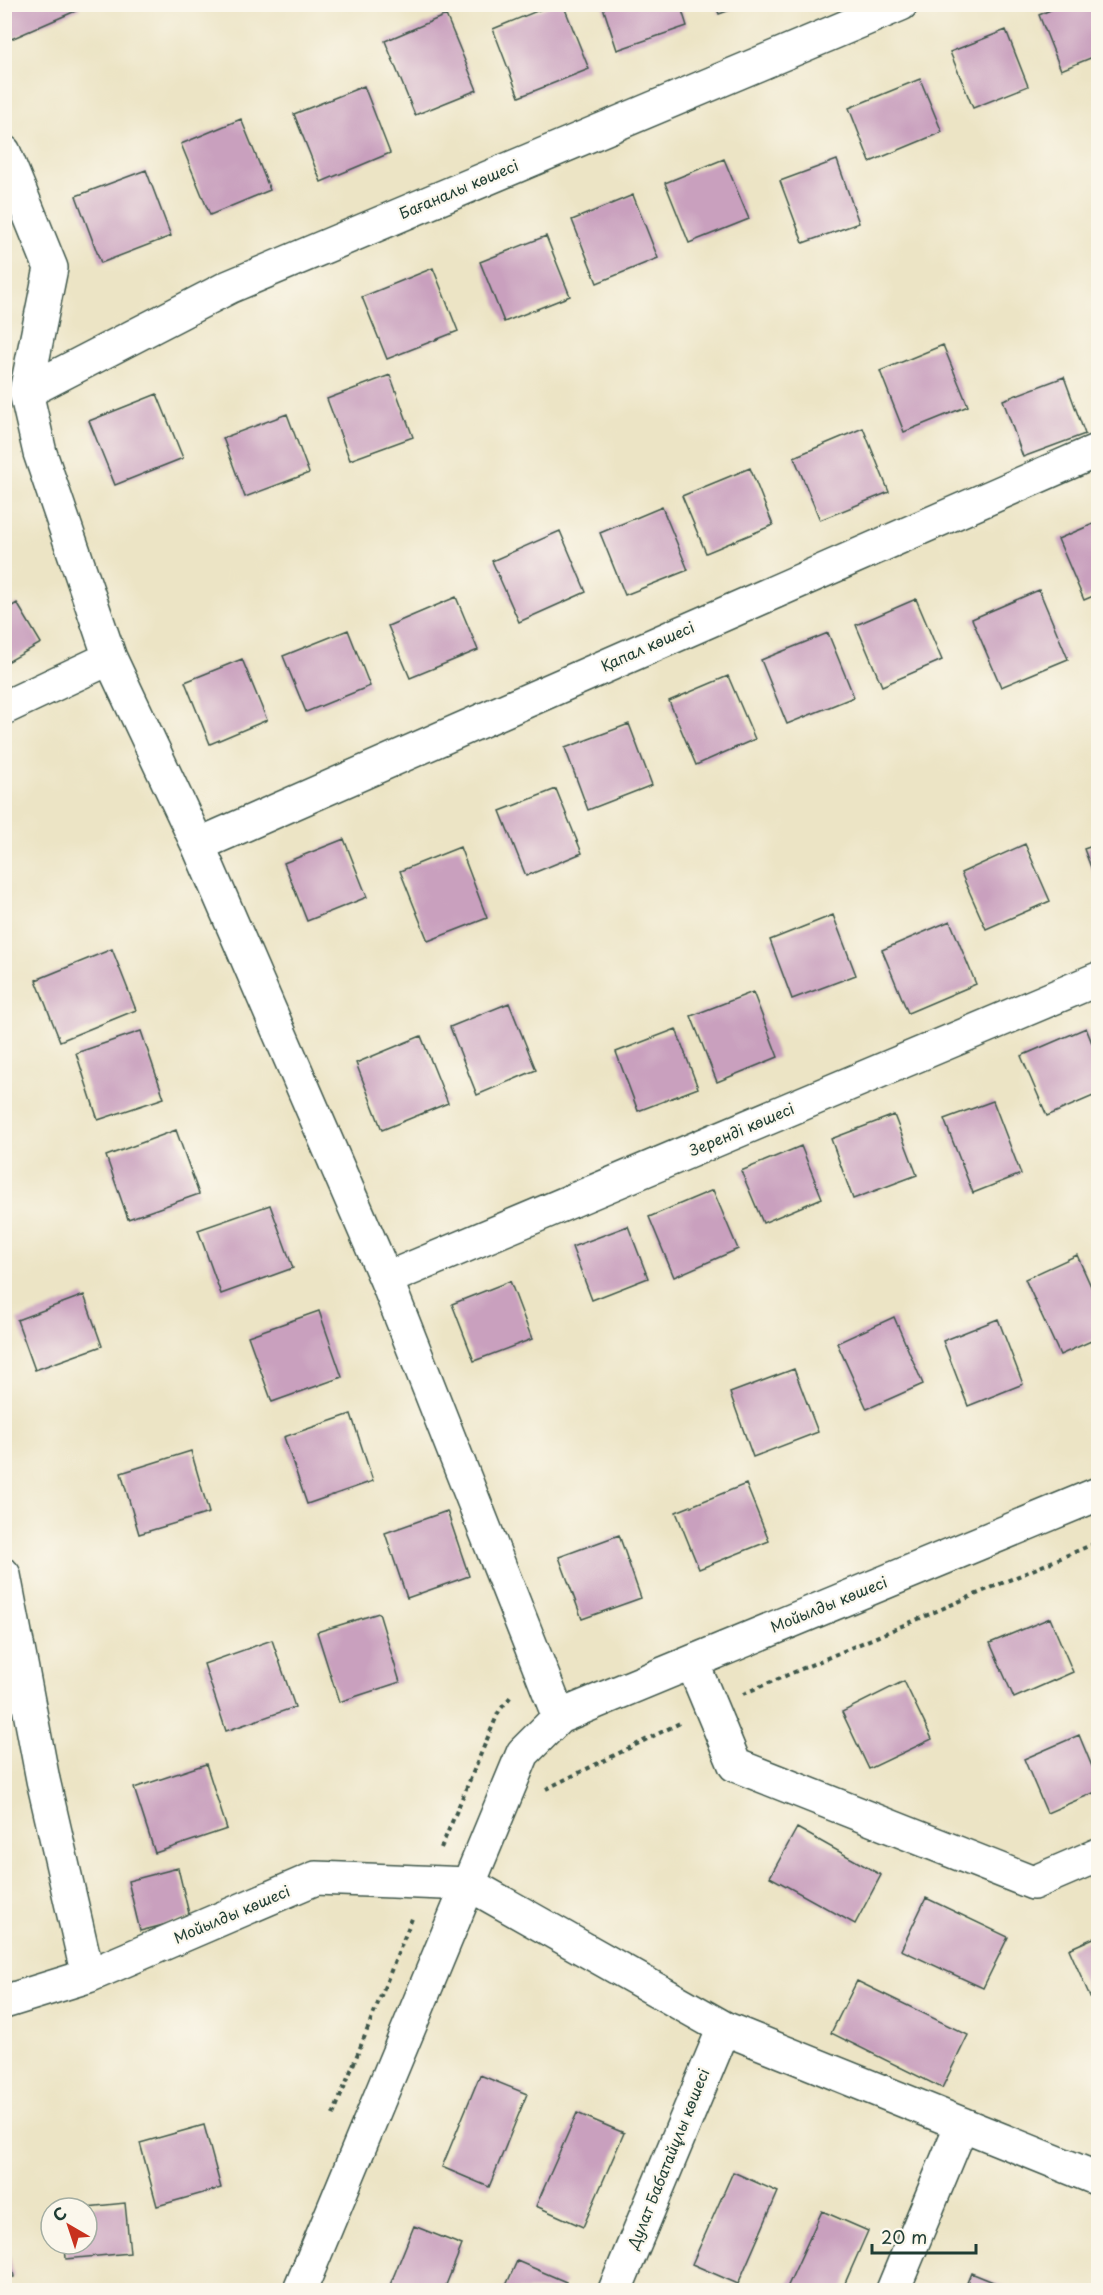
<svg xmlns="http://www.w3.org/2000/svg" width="1103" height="2295" font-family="'Playpen Sans',sans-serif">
<rect width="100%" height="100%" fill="#fbf7ec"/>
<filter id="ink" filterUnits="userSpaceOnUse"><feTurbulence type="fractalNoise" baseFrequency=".0167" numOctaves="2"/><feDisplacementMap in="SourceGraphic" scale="12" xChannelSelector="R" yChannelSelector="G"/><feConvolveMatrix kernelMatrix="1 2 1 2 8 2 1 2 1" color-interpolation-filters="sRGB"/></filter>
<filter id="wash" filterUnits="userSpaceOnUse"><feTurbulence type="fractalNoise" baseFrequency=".008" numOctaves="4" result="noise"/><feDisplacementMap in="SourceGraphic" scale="24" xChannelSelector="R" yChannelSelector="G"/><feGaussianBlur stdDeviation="1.35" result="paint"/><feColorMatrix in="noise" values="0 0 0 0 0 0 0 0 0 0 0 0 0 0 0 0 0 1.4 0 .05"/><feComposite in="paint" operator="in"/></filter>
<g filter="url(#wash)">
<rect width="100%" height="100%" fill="#ece4c5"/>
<g id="blocks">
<path fill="#c9a0be" d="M4 4H78L80 9 9 40 4 29Z
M554 4H563L589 69 519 97 493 29Z
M602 4H680L687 26 617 50Z
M715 4H744V5L719 14Z
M1064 4H1098V55L1061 70 1039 15Z
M446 15 477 90 415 115 385 41Z
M1006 30 1028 86 973 108 950 52Z
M920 79 942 132 870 162 849 108Z
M364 86 390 153 321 182 294 114Z
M241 119 270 190 210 215 181 144Z
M724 159 749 219 689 243 665 183Z
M837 160 859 223 803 243 780 181Z
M146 170 171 236 101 263 76 196Z
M633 195 658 258 597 283 572 220Z
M546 236 570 296 504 322 480 262Z
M433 268 458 331 387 359 362 297Z
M943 345 968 406 904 432 880 371Z
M390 375 413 437 350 460 327 399Z
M1064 377 1085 434 1023 457 1003 400Z
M157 394 183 458 115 485 89 421Z
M287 414 309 473 245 497 223 438Z
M863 428 889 492 820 520 794 457Z
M750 468 773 525 706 553 682 496Z
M662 507 688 570 625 595 600 533Z
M1098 522V594L1084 600 1058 539Z
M560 531 586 592 519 622 492 561Z
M1039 590 1068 659 1001 687 972 619Z
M456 597 478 650 410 678 388 626Z
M916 599 942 660 882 686 856 625Z
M17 603 41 643 4 664V611Z
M348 630 370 686 306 712 283 656Z
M828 633 854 697 787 724 761 660Z
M242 659 267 720 210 744 185 682Z
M728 676 755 739 696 765 669 701Z
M629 724 652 785 588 810 565 748Z
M556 789 582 853 526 876 500 811Z
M344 839 367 897 307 921 284 863Z
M1025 844 1050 901 986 929 961 873Z
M1098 844V886L1084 849Z
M460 847 487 918 428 941 400 871Z
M833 915 856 975 792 999 770 940Z
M950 921 976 984 908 1013 882 950Z
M112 949 136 1010 60 1041 36 980Z
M753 992 778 1057 717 1082 691 1016Z
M509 1003 536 1070 477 1095 450 1027Z
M1086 1028 1098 1058V1094L1047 1116 1021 1056Z
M676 1029 698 1088 638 1111 616 1052Z
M141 1031 164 1098 98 1120 76 1053Z
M421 1036 448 1103 382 1130 356 1063Z
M993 1101 1021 1174 973 1193 944 1119Z
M894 1115 917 1175 853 1199 831 1139Z
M176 1130 199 1194 128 1219 106 1156Z
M801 1146 822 1198 763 1223 741 1171Z
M713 1190 738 1249 674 1277 649 1217Z
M270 1205 293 1268 221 1294 198 1230Z
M628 1226 648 1278 592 1300 572 1247Z
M1077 1255 1098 1302V1338L1060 1355 1025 1279Z
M510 1281 532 1339 474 1361 452 1304Z
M84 1295 102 1346 35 1370 17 1320Z
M319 1311 342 1377 272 1402 248 1336Z
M894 1317 923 1384 867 1409 837 1343Z
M998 1319 1023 1384 968 1406 943 1341Z
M794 1369 818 1432 753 1457 730 1393Z
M351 1414 373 1481 307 1504 284 1437Z
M191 1451 209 1513 139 1534 121 1473Z
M746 1484 769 1541 699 1569 676 1512Z
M447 1511 469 1576 407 1598 385 1533Z
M619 1535 641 1598 582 1619 559 1557Z
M379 1613 400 1682 339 1702 317 1632Z
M1050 1618 1073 1672 1014 1698 990 1643Z
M272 1640 295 1707 226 1731 204 1664Z
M904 1681 932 1739 869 1769 842 1712Z
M1079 1735 1098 1781V1791L1047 1813 1024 1759Z
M206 1764 227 1829 155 1853 134 1788Z
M797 1828 881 1875 855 1924 770 1877Z
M178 1868 190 1918 140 1931 128 1881Z
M926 1898 1008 1937 983 1988 901 1950Z
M1098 1936V1998L1092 2001 1069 1949Z
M857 1981 968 2035 942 2088 831 2033Z
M480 2075 527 2094 489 2187 442 2167Z
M577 2113 624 2133 583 2227 536 2206Z
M204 2125 221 2188 157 2206 140 2143Z
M733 2172 778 2192 738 2284 692 2264Z
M125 2203 130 2253 66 2259 65 2244H87V2207Z
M822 2211 868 2231 842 2290H786Z
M414 2226 462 2245 444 2290H388Z
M8 2248 14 2277 4 2279V2249Z
M517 2261 566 2282 562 2290H504Z
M971 2273 1013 2290H964Z"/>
</g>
</g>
<g filter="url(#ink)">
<use href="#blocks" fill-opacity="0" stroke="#3e564a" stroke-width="1.5"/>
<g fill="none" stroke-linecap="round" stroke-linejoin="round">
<g stroke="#3e564a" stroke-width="36">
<path id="minor" d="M4 152 51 268 26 392 40 453 110 658 198 845 386 1279 559 1717
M26 392 229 287 901 4
M4 708 110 658
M198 845 1098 450
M386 1279 1098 979
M4 1575 43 1780 88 1976
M692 1662 735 1765 1033 1883 1098 1855
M4 2002 88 1976 316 1878 469 1884 724 2028 1098 2179
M300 2290 523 1753 559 1717 1098 1494
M615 2290 724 2028
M893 2290 962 2124"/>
</g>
<path stroke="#3e564a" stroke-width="4" stroke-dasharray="4.5 4.5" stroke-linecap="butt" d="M743 1694 1098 1542
M546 1789 682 1722
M441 1848 499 1711 512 1695
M333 2115 413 1916"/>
<use href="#minor" stroke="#fff" stroke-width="33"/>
</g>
</g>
<g text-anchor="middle" stroke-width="4.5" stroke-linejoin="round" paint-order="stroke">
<g font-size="15" fill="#1f3d34" stroke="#fbf7ec">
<text transform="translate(459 190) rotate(-23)" y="5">Бағаналы көшесі</text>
<text transform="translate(648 647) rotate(-24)" y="5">Қапал көшесі</text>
<text transform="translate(742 1130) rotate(-23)" y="5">Зеренді көшесі</text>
<text transform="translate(829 1605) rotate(-22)" y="5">Мойылды көшесі</text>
<text transform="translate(232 1915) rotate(-23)" y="5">Мойылды көшесі</text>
<text transform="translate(669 2159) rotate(-68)" y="5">Дулат Бабатайұлы көшесі</text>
</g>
</g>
<rect width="1103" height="2295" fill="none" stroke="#fbf7ec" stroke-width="24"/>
<g transform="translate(69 2226) rotate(321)"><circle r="28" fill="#fbf7ec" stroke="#a3ada2" stroke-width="1.5"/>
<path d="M0-4.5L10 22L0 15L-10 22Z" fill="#c8321e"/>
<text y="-9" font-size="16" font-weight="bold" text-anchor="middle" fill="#1f3d34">С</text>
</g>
<path d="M872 2244v9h104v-9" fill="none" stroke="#1f3d34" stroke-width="3"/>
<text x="881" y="2244" font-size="18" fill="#1f3d34" stroke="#fbf7ec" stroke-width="4.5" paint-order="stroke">20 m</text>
</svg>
